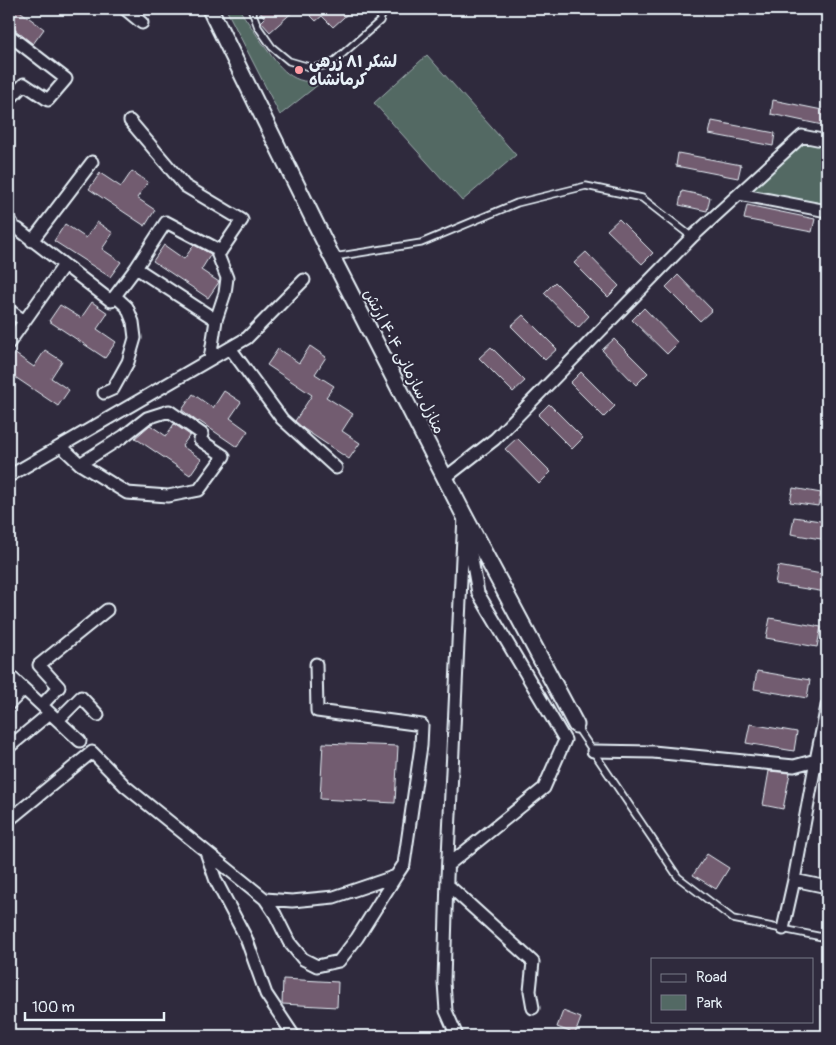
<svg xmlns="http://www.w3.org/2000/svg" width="836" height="1045" font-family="Pangolin,'Playpen Sans Arabic',sans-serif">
<rect width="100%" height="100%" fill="#2f2a3d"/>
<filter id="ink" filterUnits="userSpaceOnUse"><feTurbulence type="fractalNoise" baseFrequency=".02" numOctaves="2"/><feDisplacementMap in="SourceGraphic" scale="10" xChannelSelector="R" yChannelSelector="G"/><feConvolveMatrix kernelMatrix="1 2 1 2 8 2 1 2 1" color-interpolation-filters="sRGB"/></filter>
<g filter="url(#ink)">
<path fill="#536964" stroke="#9eadae" d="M226 9H239C247 21 255 32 263 44 279 67 293 88 324 80L280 115Z
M427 55 516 155 462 201 374 103Z
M803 140 827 145V205L750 190Z"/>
<path fill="#725b6f" stroke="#e8f1f8" d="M9 9H17L44 29 33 44 14 29 9 27Z
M257 9H296L270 32 261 22 265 18Z
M304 9H353L333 27 322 16 316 21Z
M773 100 827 111V126L771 114Z
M712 121 775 133 773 146 709 134Z
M678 153 741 165 738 178 676 166Z
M132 171 148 182 137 198 155 210 145 226 89 189 100 173 121 187Z
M682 191 710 197 707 211 679 205Z
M747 205 815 219 812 232 744 219Z
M619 219 653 253 642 264 607 230Z
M97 222 113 233 102 249 121 262 110 277 54 241 65 224 86 238Z
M164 245 184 259 194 245 211 254 201 270 219 282 208 298 153 261Z
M586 252 619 286 608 297 574 263Z
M678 275 712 310 700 321 666 287Z
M555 282 589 316 578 328 544 293Z
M92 302 108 313 97 329 116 342 105 358 49 321 60 305 81 318Z
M644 308 678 343 667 354 632 320Z
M523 315 557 349 545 360 511 326Z
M614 339 648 373 636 385 602 350Z
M310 346 326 357 315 374 334 386 326 397 353 414 342 431 360 443 349 459 304 429 295 421 312 395 267 365 278 349 299 363Z
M491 347 525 381 513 392 479 358Z
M45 350 62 361 51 378 69 390 58 406 9 373V360L14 353 34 367Z
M581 372 615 406 604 417 570 383Z
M224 391 241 402 230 418 248 431 237 447 199 421 198 422 182 410 193 394 213 408Z
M549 404 583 438 572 449 538 415Z
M174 424 190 435 182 446 201 459 190 475 135 438 150 425 166 436Z
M517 438 551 472 539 484 505 449Z
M793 488 821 493 818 506 790 502Z
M794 517 827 522V540L791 534Z
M778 566 827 575 826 592 775 584Z
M770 618 821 627 817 647 766 638Z
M757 671 810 680 807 698 754 689Z
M750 724 797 732 794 751 746 743Z
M323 743 398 746 395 803 320 799Z
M769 771 790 773 783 809 763 805Z
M707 854 729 868 716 889 693 875Z
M283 979 338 982 337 1007 282 1004Z
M563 1011 581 1018 575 1034 557 1027Z"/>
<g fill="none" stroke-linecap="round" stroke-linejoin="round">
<g stroke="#e8f1f8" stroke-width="9">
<path id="lane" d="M252 9V11L258 27 272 47 289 61 313 68 331 64 380 21 384 9
M334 257 421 243 517 203 586 186 642 198 692 237
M576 726 678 877 733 919 827 938"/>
</g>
<g stroke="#e8f1f8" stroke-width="15">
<path id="street" d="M125 9 142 23
M9 35 66 79 48 100 24 84 9 100
M130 121 185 186 242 220 218 255 227 278 225 293 216 320 210 359
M739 194 827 211
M9 220 12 223
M18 229 111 301 115 296
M32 241 92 162
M136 268 216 320
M9 310 24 321
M9 343 64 265
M230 348 282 419 336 468
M104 393 113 389 128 362 135 338 133 322 127 307 115 296 136 268 166 222 221 251
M61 446 80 464 127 493 168 496 199 490 224 456 200 440 202 434 169 411 147 418 124 436 80 464
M9 476 247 338 304 280
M445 478 495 439 692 237 802 136 827 141
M9 675 80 741
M9 704 24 689
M42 705 59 687 39 665 107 610
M58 720 81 697 98 715
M9 747 50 713
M593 751 653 752 794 766 816 760 827 706
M9 820 92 752 125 786 265 899 292 901 334 897 396 876 404 864 421 746 422 725 317 711 316 664
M206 852 216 881 246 938 266 994 294 1036
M448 865 544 788 565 740 478 593 468 537
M794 880 827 887
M447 884 533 962 530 991 533 1008
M265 899 275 914 289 942 303 959 317 966 339 961 357 938 396 876
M783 929 794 880 816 760
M457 1036 446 1011 444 982 447 878 464 515"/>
</g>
<g stroke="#e8f1f8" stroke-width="19">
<path id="secondary" d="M210 9 332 257 464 515 576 725"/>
</g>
<use href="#lane" stroke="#2f2a3d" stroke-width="5.5"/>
<use href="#street" stroke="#2f2a3d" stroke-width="11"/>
<use href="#secondary" stroke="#2f2a3d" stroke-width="15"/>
</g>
</g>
<circle fill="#ff9aa2" stroke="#2f2a3d" stroke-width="2" cx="299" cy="70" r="5"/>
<g text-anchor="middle" stroke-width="4" stroke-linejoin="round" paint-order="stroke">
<g font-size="16" font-weight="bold" fill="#e8f1f8" stroke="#2f2a3d" text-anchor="start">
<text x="309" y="67">لشکر ۸۱ زرهی<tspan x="309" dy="18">کرمانشاه</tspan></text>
</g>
<g font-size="16" fill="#e8f1f8" stroke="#2f2a3d">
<text transform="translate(405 361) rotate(63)" y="6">منازل سازمانی ۴۰۴ ارتش</text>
</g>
</g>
<rect width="836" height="1045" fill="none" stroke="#2f2a3d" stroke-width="30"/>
<rect x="15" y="15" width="806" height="1015" fill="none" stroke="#e8f1f8" stroke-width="2" filter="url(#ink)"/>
<rect x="651" y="958" width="162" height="65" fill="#2f2a3d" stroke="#797a88"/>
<rect x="661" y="974" width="25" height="8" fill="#2f2a3d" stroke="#797a88"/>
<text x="696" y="982" font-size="15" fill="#e8f1f8">Road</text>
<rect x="661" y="995" width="25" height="15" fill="#536964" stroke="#797a88"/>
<text x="696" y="1008" font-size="15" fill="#e8f1f8">Park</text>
<path d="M25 1012v8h139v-8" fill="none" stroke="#e8f1f8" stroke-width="2.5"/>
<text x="32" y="1012" font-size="15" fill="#e8f1f8" stroke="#2f2a3d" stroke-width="4" paint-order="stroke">100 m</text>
</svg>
